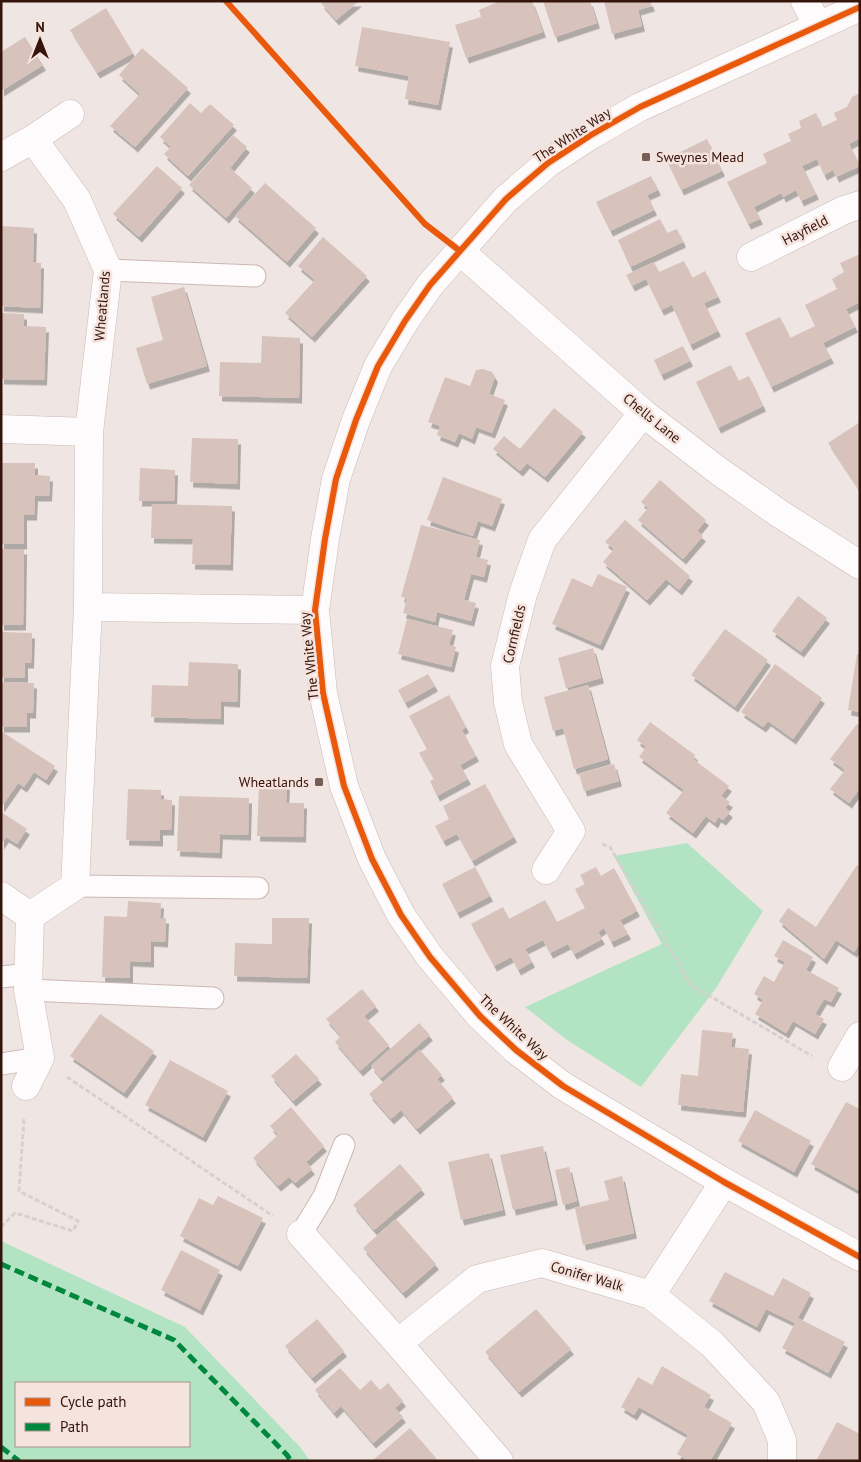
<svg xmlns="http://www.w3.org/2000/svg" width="861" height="1462" font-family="'PT Sans',sans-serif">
<defs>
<filter id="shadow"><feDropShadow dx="3" dy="5.5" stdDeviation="0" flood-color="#0004"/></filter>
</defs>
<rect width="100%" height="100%" fill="#efe6e3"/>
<path fill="#b2e4c3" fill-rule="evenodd" d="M687 843 763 911 716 988 641 1087 567 1040 525 1007 662 944 614 856Z
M1 1241 185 1327 300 1447 310 1461H1ZM16 1383H189V1446H16Z"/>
<path fill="#d7c2bc" filter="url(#shadow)" d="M324 1H359L336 20 321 3Z
M500 1H532L543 32 466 58 455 25 481 17 479 10Z
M543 1H590L597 23 555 37Z
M604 1H650L652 6 638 10 642 26 612 34Z
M106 8 133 53 97 73 70 30Z
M362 27 450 42 438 105 405 99 409 76 355 66Z
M25 37 43 65 1 91V52Z
M142 48 188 88 135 147 110 126 140 94 119 75Z
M860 93V138L849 144 860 166 836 177 833 170 824 175 817 159 802 166 816 194 801 201 796 190 783 197 781 193 754 207 760 219 748 224 727 182 767 163 763 154 791 141 788 134 801 128 799 121 816 113 822 127 837 120 834 113 847 107 852 97Z
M190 103 201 113 210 104 234 125 188 176 164 154 171 147 160 137Z
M233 135 247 147 230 168 252 188 226 218 189 185Z
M707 139 722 171 681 190 666 159Z
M157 166 182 188 139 237 113 214Z
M651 176 658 190 647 195 654 210 610 231 596 202Z
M265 183 316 228 287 262 235 216Z
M660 219 667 233 677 229 683 242 630 267 618 240Z
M1 226 34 228 33 262 41 263 40 308 1 306Z
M323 237 367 276 312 337 285 313 315 280 298 266Z
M860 254V302L846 309 855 327 823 343 831 358 771 387 745 333 780 317 790 338 815 326 805 305 837 289 832 279 844 272 840 263Z
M684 261 692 278 705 271 718 297 704 303 718 331 690 345 672 305 661 310 646 279 632 286 626 275 654 262 659 272Z
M184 287 207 366 147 384 136 348 163 340 151 297Z
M1 313 24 314V326L46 327 44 380 1 379Z
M262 336 300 338 299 398 219 396 220 362 261 363Z
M683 346 690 361 661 375 654 360Z
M731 365 738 381 749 376 763 406 718 428 696 382Z
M483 369 492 372 495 377 489 394 505 400 492 433 476 427 472 439 459 433 455 442 437 435 440 426 428 422 445 377 470 386 476 370Z
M554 408 583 432 545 477 527 463 520 471 493 449 504 436 520 449Z
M860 422V491L828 443Z
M192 438 238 439 237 484 190 482Z
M1 463H35V475L50 476 49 496H35L34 515H24V544H1Z
M140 468 175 470 174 501H139Z
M443 477 502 499 492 526 478 521 473 536 427 520Z
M660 480 706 520 697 531 703 536 683 559 638 520 648 508 641 502Z
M152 504 232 506 230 565 192 564 193 539 151 538Z
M625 520 690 576 679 590 666 579 647 600 603 562 614 549 605 542Z
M421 525 480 540 476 557 488 560 484 577 471 574 464 600 476 603 471 621 437 612 435 622 403 613 407 598 401 597Z
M1 549H24L23 625H1Z
M598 574 627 587 600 645 552 624 572 578 592 587Z
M798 596 827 618 801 652 772 631Z
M407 619 453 630 449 645 456 647 451 667 398 654Z
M725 629 768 660 735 707 691 675Z
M1 632 32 633 31 663H25V678L1 677Z
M593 648 601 678 566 688 558 658Z
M857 654H860V712L848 710Z
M189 662 238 664 237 702 221 701V719L151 717 152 685 188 686Z
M775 664 822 698 793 739 768 721 763 727 741 712Z
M428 674 435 686 405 703 398 690Z
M1 682 34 683 33 713H27V727H1Z
M588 685 608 759 574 769 563 728 553 731 544 697Z
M449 695 466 727 462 730 476 756 460 765 468 779 437 796 430 781 434 779 419 753 427 749 409 716Z
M650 722 695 755 693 759 729 786 721 796 730 802 725 808 730 812 723 820 718 817 715 823 706 816 693 833 666 813 684 790 639 757 646 747 637 740Z
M857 724 860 726V788L849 803 830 789 845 770 830 759Z
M1 731 55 766 46 780 34 772 24 787 18 783 2 806H1Z
M614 764 619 781 584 791 579 774Z
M259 783 287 784 286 803H304L303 837 257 836Z
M485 784 514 837 472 861 457 834 443 841 435 826 449 819 443 806Z
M128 789 161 790V799L172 800 171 830H160V841L126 840Z
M179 796 249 798 248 835 220 834 219 853 177 851Z
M1 812 27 829 17 844 6 837 1 844Z
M857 865 860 867V943L854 952 836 940 824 959 779 921 788 908 816 927Z
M475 867 490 896 457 913 442 884Z
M596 867 601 876 614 868 637 911 620 920 628 934 611 942 604 928 598 932 602 939 574 954 568 944 550 953 543 940 525 949 532 962 518 970 511 957 494 966 471 924 503 907 509 919 545 900 557 922 585 908 575 889 585 884 580 875Z
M128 901 161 903 160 918H166L165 942 151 941V962L130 961V978L102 977 104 916 127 917Z
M272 918H309L307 978 234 976 235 943 272 944Z
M783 940 813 957 806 970 839 988 831 1002 824 999 815 1014 824 1019 815 1034 793 1021 786 1033 755 1014 763 1000 754 994 764 976 774 982 785 962 774 956Z
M362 989 376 1006 364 1016 389 1045 360 1071 335 1042 341 1036 326 1019Z
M100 1014 154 1051 124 1093 70 1056Z
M419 1023 430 1035 381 1078 371 1066Z
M702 1030 733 1033 731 1047 749 1049 743 1112 678 1105 681 1074 698 1076Z
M420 1050 442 1075 437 1079 453 1098 417 1129 401 1110 391 1119 369 1094Z
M296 1054 319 1079 293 1101 271 1076Z
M170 1060 228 1091 203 1137 145 1105Z
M846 1102 860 1109V1187L858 1190 811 1164Z
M291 1107 324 1146 306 1162 312 1169 295 1183 289 1177 278 1186 253 1158 278 1135 270 1126Z
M755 1110 811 1141 794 1172 738 1141Z
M543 1146 555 1200 513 1210 500 1155Z
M489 1153 503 1210 461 1220 448 1162Z
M400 1164 422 1189 374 1230 353 1205Z
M569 1167 577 1201 563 1205 555 1170Z
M622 1176 634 1233 583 1245 575 1208 609 1200 604 1181Z
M218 1196 263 1218 238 1266 180 1236 199 1198 213 1205Z
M396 1219 436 1264 403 1293 363 1248Z
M181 1250 220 1270 200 1310 161 1290Z
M725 1272 773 1296 783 1278 811 1293 798 1318 845 1342 828 1373 782 1348 795 1323 766 1309 757 1327 709 1301Z
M536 1309 571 1349 519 1392 485 1352Z
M317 1319 344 1351 312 1378 285 1346Z
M662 1366 711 1395 704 1407 732 1423 710 1461H689L677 1454 688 1435 639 1407 634 1415 621 1407 638 1377 652 1385Z
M340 1368 360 1390 371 1380 380 1390 388 1383 403 1401 395 1408 403 1417 373 1443 341 1406 334 1413 315 1390Z
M837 1422 860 1434V1461H816Z
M410 1428 436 1458 433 1461H372Z"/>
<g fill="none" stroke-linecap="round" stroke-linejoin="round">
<g stroke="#ccb8b3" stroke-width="23">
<path id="lane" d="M108 270 255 276
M75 886 258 888
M1 977 29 974
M28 990 213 998
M1 1064 40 1058
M301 1234 324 1196 344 1145"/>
</g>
<g stroke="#ccb8b3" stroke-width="29">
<path id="street" d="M805 1 818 26
M1 157 33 139 70 114
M460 251 643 413 720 472 780 514 860 565
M751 257 844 210 860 205
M1 429 89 432 108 270 77 200 33 139
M88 607 315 610
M546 870 571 831 518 744 508 702 505 666 523 594 542 540 643 413
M1 896 30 916
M842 1067 860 1036
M26 1086 40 1058 28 990 30 916 75 886 88 607 89 432
M301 1234 398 1343 477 1279 542 1263 651 1295 724 1182
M651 1295 712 1344 766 1402 782 1440V1461
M398 1343 499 1461"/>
</g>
<g stroke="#ccb8b3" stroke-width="29">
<path id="secondary" d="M860 7 640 107 591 135 548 163 506 199 430 285 405 321 378 366 356 420 336 479 325 539 315 610 323 693 344 786 372 859 401 915 430 957 480 1016 516 1050 563 1086 724 1182 860 1257"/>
</g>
<path stroke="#d6d1cf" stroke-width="3" stroke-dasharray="5 2.5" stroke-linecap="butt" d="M602 844 610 847 691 985 812 1056
M67 1077 273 1216
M1 1227 15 1213 73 1231 78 1221 19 1191 24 1119"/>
<use href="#lane" stroke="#fdfbfb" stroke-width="21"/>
<use href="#street" stroke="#fdfbfb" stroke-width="28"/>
<use href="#secondary" stroke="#fdfbfb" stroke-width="28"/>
<path stroke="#00873e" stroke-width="5" stroke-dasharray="10 5" stroke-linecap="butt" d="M1 1264 174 1340 287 1455 291 1461
M1 1447 19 1461"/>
<g stroke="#f5e3dd" stroke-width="9">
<path id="cycleway" d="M226 1 425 224 460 251
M860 7 640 107 591 135 548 163 506 199 430 285 405 321 378 366 356 420 336 479 325 539 315 610 323 693 344 786 372 859 401 915 430 957 480 1016 516 1050 563 1086 724 1182 860 1257"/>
</g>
<use href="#cycleway" stroke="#e8590c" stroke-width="6"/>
</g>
<g fill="#755e57" stroke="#f5e3dd" stroke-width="2">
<rect x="641" y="152" width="10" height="10" rx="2.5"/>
<rect x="314" y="777" width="10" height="10" rx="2.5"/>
</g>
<g text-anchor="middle" stroke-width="5" stroke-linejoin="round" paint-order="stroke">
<g font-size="14" fill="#34140b" stroke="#f5e3dd">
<text transform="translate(572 135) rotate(-33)" y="5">The White Way</text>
<text transform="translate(805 230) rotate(-27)" y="5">Hayfield</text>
<text transform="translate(102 306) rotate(-85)" y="5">Wheatlands</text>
<text transform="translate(652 418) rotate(39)" y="5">Chells Lane</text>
<text transform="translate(514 634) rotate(-77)" y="5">Cornfields</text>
<text transform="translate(309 656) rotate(-96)" y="5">The White Way</text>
<text transform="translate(514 1027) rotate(43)" y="5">The White Way</text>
<text transform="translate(587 1276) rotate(16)" y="5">Conifer Walk</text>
</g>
<g font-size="14" fill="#34140b" stroke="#f5e3dd" text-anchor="start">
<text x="656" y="162">Sweynes Mead</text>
<text x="309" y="787" text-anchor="end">Wheatlands</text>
</g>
</g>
<rect width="861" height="1462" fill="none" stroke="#34140b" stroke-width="5"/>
<rect x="15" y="1382" width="175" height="65" fill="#f5e3dd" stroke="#a89089"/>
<rect x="25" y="1398" width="25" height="8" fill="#e8590c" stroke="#a89089"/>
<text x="60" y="1407" font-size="15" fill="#34140b">Cycle path</text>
<rect x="25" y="1423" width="25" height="8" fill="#00873e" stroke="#a89089"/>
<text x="60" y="1432" font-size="15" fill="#34140b">Path</text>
<g transform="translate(40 40)" stroke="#f5e3dd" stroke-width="4" paint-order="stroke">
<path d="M0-4L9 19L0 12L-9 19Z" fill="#34140b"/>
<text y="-8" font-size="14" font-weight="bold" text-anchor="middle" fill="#34140b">N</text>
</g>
</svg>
